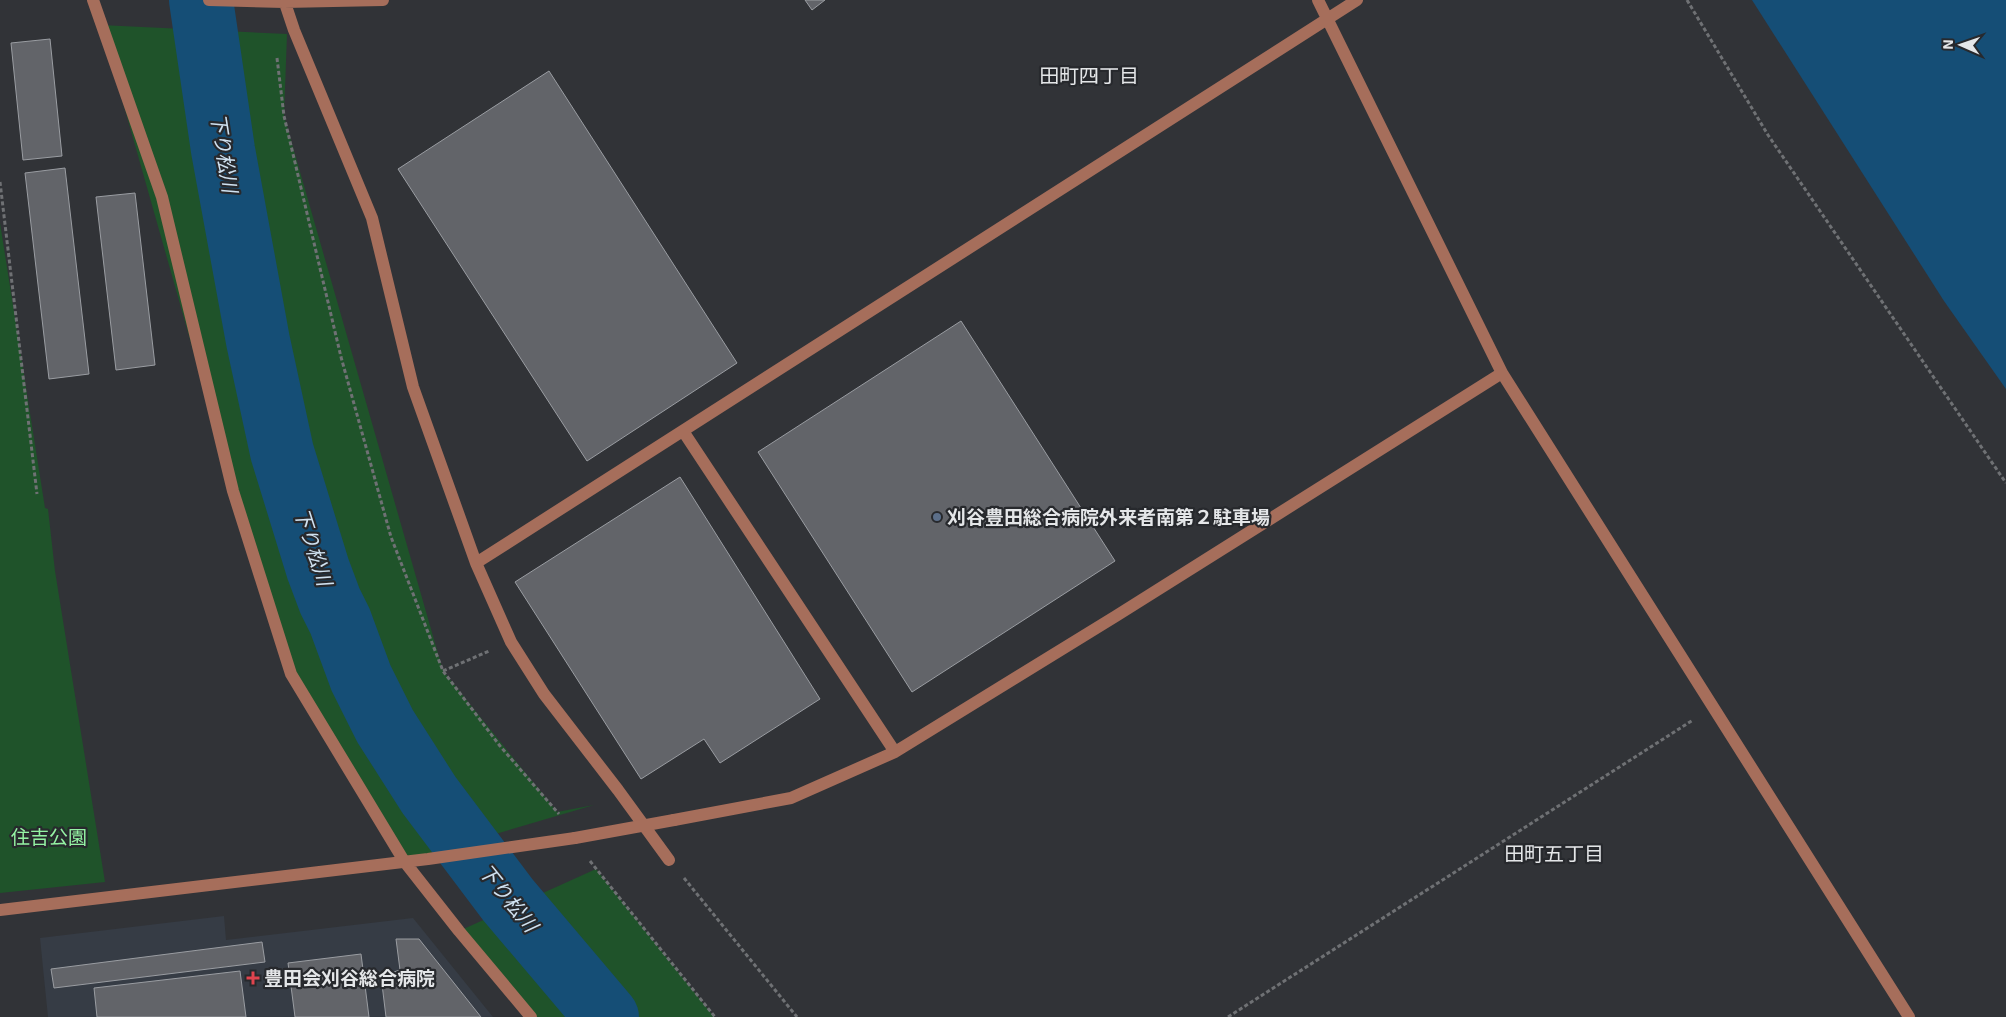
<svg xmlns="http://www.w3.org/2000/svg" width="2006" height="1017" font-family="'Exo 2','Noto Sans JP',sans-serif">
<rect width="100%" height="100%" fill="#313337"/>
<path fill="#363c45" d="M224 916 226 940 413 918 493 1017H48L40 938Z"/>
<path fill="#1f532a" d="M101 25 287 34 284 116 443 671 557 812 594 805 404 861 291 674 233 491Z
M0 223 45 508 48 509 55 571 105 882 0 893Z
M596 869 714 1017H527L459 931Z"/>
<path fill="#154e76" d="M1752 0H2006V389L1944 301Z"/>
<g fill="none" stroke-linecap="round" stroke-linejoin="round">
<path stroke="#154e76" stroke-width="64" d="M201 0 223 150 258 341 282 452 318 569 330 601 340 621 361 678 385 726 429 795 508 900 607 1017"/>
</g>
<path fill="#626469" stroke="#9a9da2" d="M805 0H825L812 10Z
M50 39 62 156 23 160 11 43Z
M549 71 737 363 587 461 398 169Z
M65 168 89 374 49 379 25 173Z
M135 193 155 365 116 370 96 197Z
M961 321 1115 561 912 692 758 452Z
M680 477 820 699 720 763 704 739 641 779 515 582Z
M396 939H419L481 1017H386L381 976 400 970Z
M262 942 265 962 54 988 51 969Z
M361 954 369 1017H295L288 963Z
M240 971 246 1017H97L94 988Z"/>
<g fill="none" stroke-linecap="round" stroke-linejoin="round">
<path stroke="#6f7174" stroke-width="3" stroke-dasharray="4 2.5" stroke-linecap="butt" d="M1687 0 1768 135 2006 483
M277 58 284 116 341 357 391 537 443 671 500 746 559 814
M0 182 37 494
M443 671 489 651
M590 861 715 1017
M684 878 797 1017
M1228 1017 1693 720"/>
<path stroke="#a66e5b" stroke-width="12" d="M93 0 162 197 233 491 291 674 404 861 459 931 531 1017
M209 0 284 2 383 0
M284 0 294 30 372 218 413 387 476 563 511 642 544 694 618 790 669 860
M1318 0 1502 373 1909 1017
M683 431 895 752
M476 563 1357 0
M674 820 791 798 895 752 1116 616 1502 373
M0 910 428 859 575 838"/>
<path stroke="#a66e5b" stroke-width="12" d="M575 838 674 820"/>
</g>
<circle fill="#5c6f8a" stroke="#27292d" stroke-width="2" cx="937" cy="517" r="5"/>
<path fill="#e0444e" stroke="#27292d" stroke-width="2" d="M250.5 970.5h5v5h5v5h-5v5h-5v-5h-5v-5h5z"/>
<g text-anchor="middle" stroke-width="4.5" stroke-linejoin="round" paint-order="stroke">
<g font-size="19" font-weight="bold" fill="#e4e6e8" stroke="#27292d" text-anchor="start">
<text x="947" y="524">刈谷豊田総合病院外来者南第２駐車場</text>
<text x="264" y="985">豊田会刈谷総合病院</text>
</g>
<g font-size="19" fill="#94f2a3" stroke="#27292d">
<text x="49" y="844">住吉公園</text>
</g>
<g font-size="20" fill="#e4e6e8" stroke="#27292d">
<text x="1089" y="83">田町四丁目</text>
<text x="1554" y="861">田町五丁目</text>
</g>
<g font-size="20" font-style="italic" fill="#d0e2f1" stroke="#27292d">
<text transform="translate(224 153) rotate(81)" y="7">下り松川</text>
<text transform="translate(313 547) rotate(72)" y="7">下り松川</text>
<text transform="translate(508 898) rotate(51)" y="7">下り松川</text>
</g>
</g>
<g transform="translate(1961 45) rotate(272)" stroke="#27292d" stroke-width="4" paint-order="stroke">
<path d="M0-4L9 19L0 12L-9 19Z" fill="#e4e6e8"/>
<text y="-8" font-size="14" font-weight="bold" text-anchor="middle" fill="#e4e6e8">N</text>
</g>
</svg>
